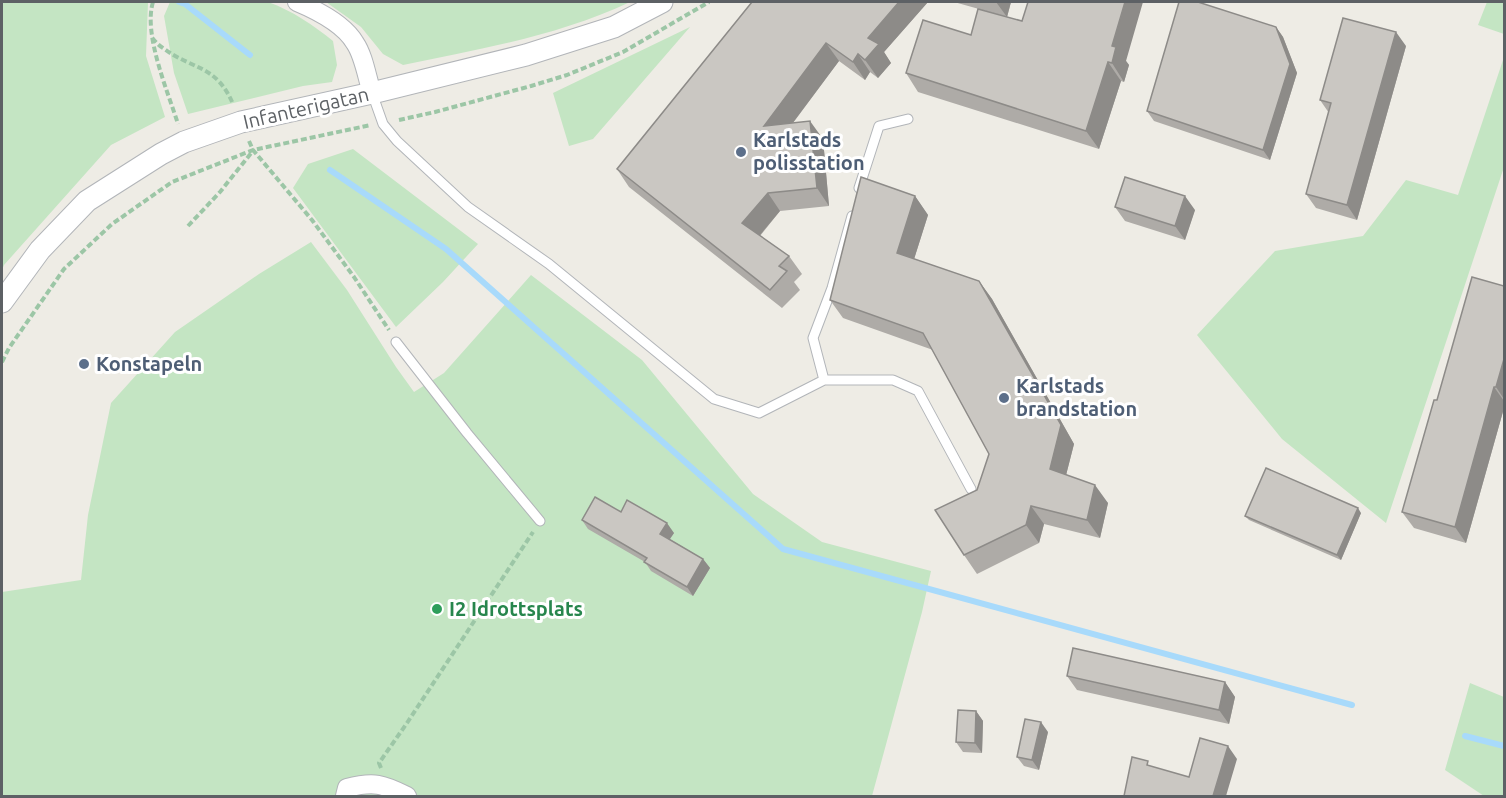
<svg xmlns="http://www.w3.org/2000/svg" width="1506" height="798" font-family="Ubuntu,sans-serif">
<rect width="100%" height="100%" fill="#eeece5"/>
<path fill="#c4e5c3" d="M2 2H148L146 56 165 117 111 145 4 265 2 270Z
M170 2H268C293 11 313 25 333 41L337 65 332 82 303 86 188 114 174 73 164 16Z
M326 2H630C558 36 480 49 403 65L383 54 361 27Z
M1487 2H1504V34L1478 25Z
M690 27 593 139 569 146 553 93Z
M1504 57V167L1386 523 1282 439 1197 335 1275 251 1363 236 1406 180 1458 195Z
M353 149 478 244 443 282 396 327 293 188 308 164Z
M311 242 347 290 396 367 414 392 444 373 531 275 642 360 753 494 822 542 931 571 922 612 872 796H2V592L81 580 88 515 111 403 175 332 259 274Z
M1470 683 1504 697V796H1484L1445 770Z"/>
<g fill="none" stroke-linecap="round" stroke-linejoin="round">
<path stroke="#a8dafb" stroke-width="6" d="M179 2 185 4 250 55
M330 170 446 249 783 549 1352 705
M1465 736 1504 746"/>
<g stroke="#b2b5b9" stroke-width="11">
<path id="service" d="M372 93 383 124 397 141 468 207 549 264 714 399 759 413 824 380H893L918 391 971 489
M859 188 879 126 908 119
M396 342 467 433 540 521
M824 380 813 338 832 288 852 216"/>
</g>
<g stroke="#b2b5b9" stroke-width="20">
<path id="minor" d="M297 2C316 10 344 24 355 43 364 56 367 78 372 93
M345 796 347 788C374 781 383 784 407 796"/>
</g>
<g stroke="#b2b5b9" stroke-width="23">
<path id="tertiary" d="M2 302 40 250 87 201 161 154 184 142 241 122 372 93 526 55 614 27 662 2"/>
</g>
<path stroke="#9cc6a6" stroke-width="4" stroke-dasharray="6 3" stroke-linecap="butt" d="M153 2C143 34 168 92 178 124
M152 38C156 42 159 46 163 48 192 70 216 64 233 104
M399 120 435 112 531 86 567 75 623 52 709 2
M249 141 253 150 312 220 354 277 389 330
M188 226 220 192 252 152
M2 362 9 348 64 269 112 224 172 182 253 150 371 125
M381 768 379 763 407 723 533 532"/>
<use href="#service" stroke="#fff" stroke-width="9"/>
<use href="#minor" stroke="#fff" stroke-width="18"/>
<use href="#tertiary" stroke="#fff" stroke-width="21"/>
</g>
<path fill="#aeaba7" d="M752 2H928L884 52 891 63 878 78 870 72 865 80 839 61 793 123 823 139 829 206 780 211 760 236 789 256 802 274 794 282 800 290 782 308 629 187 617 169Z
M954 2H1011L1007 17 1126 61 1129 65 1124 82 1121 81 1099 149 918 92 906 73 1004 16Z
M1276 27 1283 37 1297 73 1270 160 1154 121 1147 111Z
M1406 46 1357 220 1316 208 1306 194 1329 113 1320 100Z
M915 196 928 215 914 259 979 281 992 299 1074 444 1066 475 1108 503 1100 538 1044 524 1039 543 977 574 964 555 977 490 989 454 933 350 843 318 830 300Z
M1115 207 1195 210 1185 240 1125 221Z
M1504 286V408L1466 543 1414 528 1402 512 1437 400Z
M621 512 674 533 670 539 703 559 710 568 693 596 651 571 645 562 588 529 582 520Z
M1361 513 1341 560 1249 520 1245 516Z
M1067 676 1225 682 1235 697 1229 724 1077 690Z
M976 711 983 721 982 753 963 752 956 742Z
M1048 732 1039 770 1024 766 1017 757Z"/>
<path fill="#8d8b88" d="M899 2H928L884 52 891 63 878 78 865 60 868 38Z
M996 2H1011L1007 17Z
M1125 2H1143L1126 61 1129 65 1124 82 1112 63V46Z
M1276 27 1283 37 1297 73 1270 160 1263 150Z
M1396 32 1406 46 1357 220 1347 205Z
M826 43 839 61 777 144 764 126Z
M858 54 870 72 865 80 853 62Z
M1108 62 1121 81 1099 149 1086 131Z
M810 121 823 139 829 206 817 188Z
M768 193 780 211 755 241 742 223Z
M915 196 928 215 910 272 897 253Z
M1185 196 1195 210 1185 240 1175 226Z
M979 281 992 299 1074 444 1063 487 1050 469Z
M1504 359V399L1496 387Z
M1494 387 1504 401V408L1466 543 1455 527Z
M1095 485 1108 503 1100 538 1087 520Z
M1031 506 1044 524 1039 543 1026 525Z
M1358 508 1361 513 1341 560 1337 555Z
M667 523 674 533 667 543 660 534Z
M703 559 710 568 693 596 687 587Z
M1225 682 1235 697 1229 724 1219 710Z
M976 711 983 721 982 753 975 743Z
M1041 722 1048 732 1039 770 1032 760Z
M1228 746 1237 759 1226 796H1213Z"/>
<path fill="#cac7c2" stroke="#8d8b88" stroke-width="1.5" d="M752 2H899L868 38 879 44 865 60 858 54 853 62 826 43 764 126 810 121 817 188 768 193 742 223 789 256 779 266 787 271 770 290 617 169Z
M1028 2H1125L1112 46 1116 47 1112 63 1108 62 1086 131 906 73 923 20 971 35 978 9 1022 21Z
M1179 2H1198L1276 27 1290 64 1263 150 1147 111Z
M1343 18 1396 32 1347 205 1306 194 1331 103 1320 100Z
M861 177 915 196 897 253 979 281 1061 425 1050 469 1095 485 1087 520 1031 506 1026 525 964 555 935 510 977 490 989 454 923 333 830 300Z
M1125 177 1185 196 1175 226 1115 207Z
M1472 277 1504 286V359L1496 387H1494L1455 527 1402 512 1434 400H1437Z
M1266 468 1358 508 1337 555 1245 516Z
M595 497 621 512 627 500 667 523 660 534 703 559 687 587 644 562 647 558 582 520Z
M1073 648 1225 682 1219 710 1067 676Z
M958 710 976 711 975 743 956 742Z
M1025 719 1041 722 1032 760 1017 757Z
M1200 738 1228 746 1213 796H1124L1132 757 1148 761 1147 765 1189 777Z"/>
<g fill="#5c6f8a" stroke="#fff" stroke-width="2">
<circle cx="741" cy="152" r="6"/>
<circle cx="84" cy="364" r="6"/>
<circle cx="1004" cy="398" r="6"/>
</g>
<circle fill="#2e9e5b" stroke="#fff" stroke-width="2" cx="437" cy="609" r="6"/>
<g text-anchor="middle" stroke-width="6" stroke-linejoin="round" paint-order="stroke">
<g font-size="20" fill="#5d6165" stroke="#fff">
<text transform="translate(306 108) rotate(-13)" y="7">Infanterigatan</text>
</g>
<g font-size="20" font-weight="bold" fill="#4e5e75" stroke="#fff" text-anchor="start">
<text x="753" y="147">Karlstads<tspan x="753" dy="23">polisstation</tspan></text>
<text x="96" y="371">Konstapeln</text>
<text x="1016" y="393">Karlstads<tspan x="1016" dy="23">brandstation</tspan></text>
</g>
<g font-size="20" font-weight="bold" fill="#27864d" stroke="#fff" text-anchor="start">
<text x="449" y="616">I2 Idrottsplats</text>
</g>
</g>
<rect width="1506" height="798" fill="none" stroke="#5d6165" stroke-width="6"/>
</svg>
